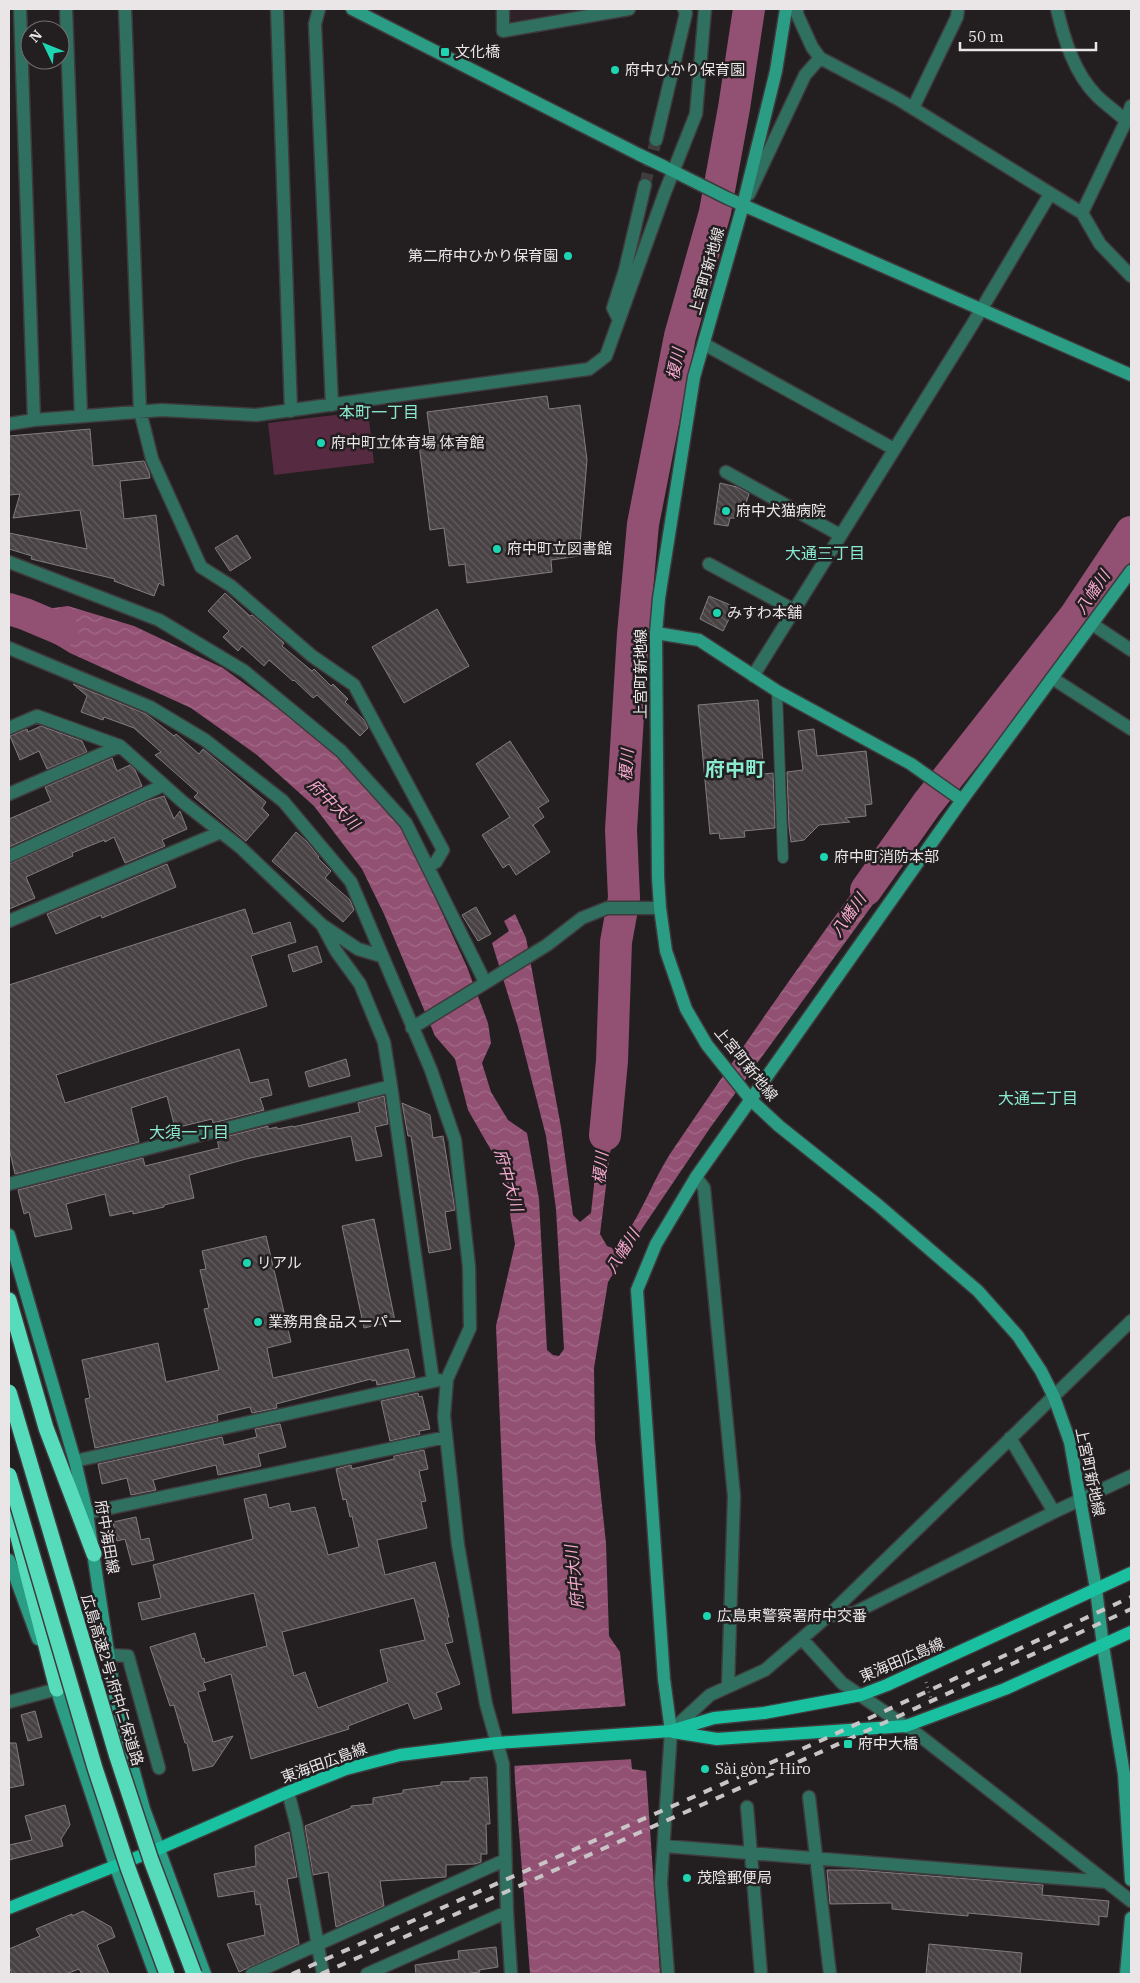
<svg xmlns="http://www.w3.org/2000/svg" width="1140" height="1983" font-family="'IBM Plex Serif','Noto Sans JP',serif">
<defs>
<pattern id="water-waves" width="16" height="10" patternUnits="userSpaceOnUse" patternTransform="scale(1.25)"><rect width="16" height="10" fill="#925173"/><path d="M0 5q4-4 8 0t8 0" fill="none" stroke="#a16a87"/></pattern>
<pattern id="building-back-hatch" width="6" height="6" patternUnits="userSpaceOnUse" patternTransform="scale(1.25)"><rect width="6" height="6" fill="#484245"/><path d="M-1 5l2 2M0 0l6 6M5-1l2 2" fill="none" stroke="#635d60"/></pattern>
</defs>
<rect width="100%" height="100%" fill="#231e20"/>
<path fill="#2e2228" d="M506 9H584V13L513 21 506 15Z"/>
<path fill="#562a41" d="M368 411 374 463 274 475 268 423Z"/>
<path fill="url(#water-waves)" d="M68 606 134 626 223 668 304 727 351 768 403 828 467 967 488 1023 491 1043 482 1063 491 1092 508 1120 527 1133 539 1199 547 1350 553 1355 559 1356 564 1349 556 1209 546 1136 518 1027 492 943 509 931 504 921 515 914 526 938 561 1127 573 1215 580 1222 591 1213 604 1092 618 1090 600 1234 607 1246 615 1249C641 1219 652 1180 674 1148 742 1047 812 947 884 849L903 863 710 1128 635 1239 608 1282 594 1368 595 1439 606 1543 609 1636 620 1652 632 1769 646 1771 660 1974H530L515 1780 496 1326 515 1244 503 1171 468 1110 455 1059 435 1036 384 914 362 869 314 806 257 755 191 708 70 653 9 616V614Z"/>
<path fill="#231e20" d="M628 1706 634 1759 512 1766 510 1714Z"/>
<g fill="none" stroke-linecap="round" stroke-linejoin="round">
<path stroke="#925173" stroke-width="32" d="M9 609 25 614 63 630
M866 890 927 804 1075 616 1131 532
M605 1135 612 1061 616 942 624 898 621 830 633 634 643 524 680 336 715 212 734 108 749 9"/>
</g>
<path fill="url(#building-back-hatch)" stroke="#837c7f" fill-rule="evenodd" d="M547 396 549 409 580 405 587 460 579 556 551 560 552 572 467 583 465 564 449 566 444 528 430 530 418 437 430 435 427 412Z
M90 429 93 466 144 461 149 472 150 478 120 481 124 519 156 515 164 586 159 583 154 596 114 581 115 579 31 559 32 556 9 549V533L87 549 80 510 13 518 20 494 9 495V436Z
M720 483 737 487 749 494 746 503H738L736 518H730L728 526 714 524Z
M237 535 251 558 230 571 215 548Z
M225 593 250 616 252 615 284 643 282 646 312 671 314 669 331 686 333 684 348 699 345 702 364 720 368 728 360 736 317 695 313 698 294 680 293 681 269 660 264 666 242 646 238 651 223 637 229 631 208 611Z
M709 596 735 607 723 631 700 619Z
M437 609 469 666 404 703 372 647Z
M73 684 146 714 174 736 176 734 199 754 203 749 266 802 262 808 269 815 246 841 194 797 198 793 155 755 161 752 134 728 104 717 103 720 81 712 87 696Z
M758 700 764 774 773 773 775 828 744 831 745 837 720 839 719 833 710 834 698 705Z
M41 726 82 741 87 752 47 769 39 751 20 760 10 736 27 729 28 732Z
M814 729 817 756 866 751 872 804 865 805 866 816 845 818 850 822 819 825 804 840 791 842 789 826 787 772 803 770 798 731Z
M510 741 549 801 538 808 544 817 533 825 550 852 516 875 509 864 503 868 482 835 510 817 476 764Z
M112 758 117 771 130 765 135 770 142 786 9 847V819L51 801 45 787Z
M164 796 174 819 180 811 187 829 162 840 165 846 125 863 114 837 105 842 104 840 72 853 73 856 26 877 35 898 9 909V864L148 801Z
M296 832 307 842 319 857 318 858 331 871 325 878 350 900 354 910 343 922 272 861Z
M167 864 176 887 102 918 101 915 56 934 47 914Z
M476 907 491 934 478 941 462 915Z
M245 909 253 934 290 922 296 942 251 956 267 1006 56 1075 65 1103 239 1049 250 1083 268 1079 272 1095 260 1098 264 1110 213 1123 212 1119 175 1128 167 1096 131 1108 139 1142 15 1174 9 1148V985Z
M317 946 322 962 293 972 288 955Z
M346 1059 350 1076 309 1087 305 1072Z
M384 1096 388 1124 375 1127 382 1156 356 1161 351 1136 246 1159 189 1175 194 1198 164 1205V1207L133 1214V1211L110 1216 105 1194 66 1204 72 1229 35 1237 29 1212 24 1214 18 1190 143 1158 145 1166 219 1148 217 1139 268 1126V1129L277 1127V1129L293 1126V1127L360 1112 358 1103Z
M402 1103 430 1115 433 1138 443 1136 455 1210 445 1212 451 1249 429 1253 411 1136H408Z
M374 1219 395 1321 364 1328 342 1226Z
M266 1236 291 1342 267 1348 273 1378 408 1349 415 1377 377 1385 376 1380 372 1381 371 1379 276 1404 277 1408 252 1413 250 1407 217 1415 218 1421 95 1448 85 1399 90 1398 82 1360 158 1343 166 1382 219 1370 204 1309 209 1308 200 1270 206 1269 202 1251Z
M418 1393 419 1397 422 1396 430 1429 419 1431 420 1434 390 1441 381 1401Z
M280 1424 286 1447 258 1454 261 1466 218 1475 216 1465 153 1480 156 1490 131 1495 127 1478 102 1484 98 1464 222 1437 224 1445 257 1437 255 1429Z
M424 1450 428 1469 419 1471 426 1501 421 1502 427 1528 377 1540 385 1575 435 1562 449 1617 447 1618 453 1642 445 1644 460 1684 436 1693 442 1709 414 1719 408 1703 348 1726 349 1729 251 1759 231 1674 203 1683 206 1690 198 1692 213 1742 233 1736 213 1766 193 1771 187 1743H185L174 1705 170 1706 150 1647 195 1633 202 1659 204 1658 205 1663 267 1646 254 1593 142 1620 138 1603 161 1598 153 1565 253 1539 244 1499 266 1494 269 1508 289 1503 291 1512 315 1507 328 1555 359 1547 352 1516 350 1517 346 1499 343 1500 336 1469 351 1465 352 1469 394 1459V1456ZM414 1598 425 1640 380 1650 388 1682 318 1708 305 1672 294 1676 282 1632Z
M136 1517 141 1540 149 1538 154 1560 132 1565 125 1539 117 1541 113 1522Z
M35 1711 42 1737 28 1741 21 1715Z
M9 1743H16L24 1785 9 1788Z
M487 1777 490 1824H486L487 1854H481V1862L475 1864 446 1865V1877L380 1881 384 1906 336 1927 328 1872 313 1875 305 1826 351 1808V1806L373 1804V1798L403 1793V1790L441 1785V1782L470 1781V1778Z
M65 1805 70 1825 61 1839 63 1846 9 1860V1845L32 1840 25 1816Z
M289 1832 297 1877 287 1879 299 1944 239 1972 227 1944 265 1935 260 1904 256 1905 254 1891 218 1897 214 1874 256 1866 255 1846Z
M827 1870H856L1043 1885 1042 1895 1109 1901 1107 1917 1099 1916V1925L968 1913V1916L892 1909V1903L830 1904Z
M83 1911 111 1927 115 1937 97 1945 109 1974H82L79 1969 66 1974H12L9 1967V1949L40 1936 36 1929 72 1914V1916Z
M929 1944 1022 1953 1020 1974H926Z
M496 1947 498 1967 479 1970 480 1972 463 1974H416L415 1965 459 1959 458 1951Z"/>
<g fill="none" stroke-linecap="round" stroke-linejoin="round">
<path stroke="#413c3e" stroke-width="12" stroke-dasharray="12 6" stroke-linecap="butt" d="M645 185 656 140"/>
<g stroke="#3f3a3c" stroke-width="12">
<path id="lane" d="M777 691 783 858"/>
</g>
<g stroke="#3f3a3c" stroke-width="15">
<path id="street" d="M20 9 34 420
M66 9 81 416
M125 9 140 411 152 459 201 567 231 586 312 656 354 685 443 850 436 862 428 867
M277 9 291 411
M319 9 315 24 332 405
M503 9V31L629 9
M797 9V14L812 47 820 58 898 99 1082 213
M1057 9C1064 39 1074 73 1097 96 1106 105 1117 112 1126 121
M1131 106 1126 121 1082 213 1100 244 1131 276
M913 108 957 17 958 9
M656 140 686 13 684 9
M749 194 805 75 820 58
M619 320 613 308 625 270 645 185
M704 344 894 449
M9 424 34 420 162 410 256 415 589 369 606 356 665 192 696 114 705 9
M726 472 840 535
M9 562 159 620 244 671 341 751 406 823 485 982
M709 564 794 610
M1092 624 1131 650
M9 648 150 707 205 740 283 801 351 882 431 1070 455 1140 469 1267 470 1328 447 1379 444 1416 458 1545 486 1704 503 1764 507 1912 511 1974
M753 676 972 325 1050 194
M1052 678 1131 729
M9 728 37 716 120 746
M9 794 120 746 184 803 240 847 322 925 358 949 381 956
M9 856 164 785
M9 921 221 832
M322 925 336 951 360 984 384 1042 391 1086 433 1381
M412 1028 547 945 582 918 607 908H660
M696 1177 704 1188 734 1496 728 1687
M9 1184 391 1086
M1010 1438 1054 1512
M75 1461 439 1380
M87 1513 446 1437
M828 1616 854 1613 1054 1512 1131 1476
M802 1639 842 1683 920 1736 1131 1901
M109 1655 128 1656 159 1768
M9 1702 57 1689
M288 1792 296 1823 323 1974
M809 1797 830 1974
M747 1807 761 1974
M664 1846 1107 1882
M252 1974 505 1860
M367 1974 507 1912
M668 1974 661 1883 671 1731 710 1695 765 1670 828 1616 1131 1321"/>
</g>
<g stroke="#3f3a3c" stroke-width="15">
<path id="secondary" d="M352 9 640 155
M786 9 776 71 743 205 694 377 659 598 656 633 658 877 660 908 666 951 686 1009 707 1045 751 1100 779 1126 878 1205 978 1291 1018 1336 1041 1371 1054 1397 1070 1442 1096 1589 1103 1646 1124 1774 1131 1880
M663 166 727 198 1131 375
M656 633 699 640 777 691 911 764 962 800
M9 1235 75 1461 87 1513 114 1691 124 1735 144 1809 205 1974
M9 1560 38 1639
M54 1682 115 1865 155 1974
M671 1731 664 1679 637 1290 656 1244 696 1177 962 800 1131 571
M1126 1974 1131 1918"/>
</g>
<g stroke="#3f3a3c" stroke-width="15">
<path id="primary" d="M673 1732 717 1739 906 1726 1005 1689 1131 1632
M9 1908 158 1849 288 1792 346 1769 400 1755 497 1743 671 1731 714 1718 764 1713 861 1695 887 1685 1131 1573"/>
</g>
<g stroke="#3f3a3c" stroke-width="18">
<path id="highway" d="M9 1300 46 1428 94 1554
M9 1502 57 1689"/>
</g>
<path stroke="#898486" stroke-width="3" stroke-dasharray="1 4" stroke-linecap="butt" d="M926 1682 932 1702"/>
<use href="#lane" stroke="#307060" stroke-width="10"/>
<use href="#street" stroke="#307060" stroke-width="12"/>
<use href="#secondary" stroke="#2b9d84" stroke-width="12"/>
<use href="#primary" stroke="#1ac1a0" stroke-width="12"/>
<use href="#highway" stroke="#56dbbb" stroke-width="15"/>
<path stroke="#c9c5c7" stroke-width="4" stroke-dasharray="9 9" stroke-linecap="butt" d="M292 1974 820 1741 1131 1597
M321 1974 823 1751 1131 1609"/>
<g stroke="#3f3a3c" stroke-width="15" stroke-linecap="butt">
<path id="secondary-bridge" d="M640 155 663 166"/>
</g>
<g stroke="#3f3a3c" stroke-width="18" stroke-linecap="butt">
<path id="highway-bridge" d="M9 1392 117 1757 151 1860 194 1974
M9 1475 95 1768 128 1868 167 1974"/>
</g>
<use href="#secondary-bridge" stroke="#2b9d84" stroke-width="12"/>
<use href="#highway-bridge" stroke="#56dbbb" stroke-width="15"/>
</g>
<g fill="#1dd5b1" stroke="#231e20" stroke-width="2">
<rect x="440" y="47" width="10" height="10" rx="2.5"/>
<circle cx="615" cy="70" r="5"/>
<circle cx="568" cy="256" r="5"/>
<circle cx="321" cy="443" r="5"/>
<circle cx="726" cy="511" r="5"/>
<circle cx="497" cy="549" r="5"/>
<circle cx="717" cy="613" r="5"/>
<circle cx="824" cy="857" r="5"/>
<circle cx="247" cy="1263" r="5"/>
<circle cx="258" cy="1322" r="5"/>
<circle cx="707" cy="1616" r="5"/>
<rect x="843" y="1739" width="10" height="10" rx="2.5"/>
<circle cx="705" cy="1769" r="5"/>
<circle cx="687" cy="1878" r="5"/>
</g>
<g text-anchor="middle" stroke-width="5" stroke-linejoin="round" paint-order="stroke">
<g font-size="15" fill="#eae6e8" stroke="#231e20" text-anchor="start">
<text x="455" y="57">文化橋</text>
<text x="625" y="75">府中ひかり保育園</text>
<text x="558" y="261" text-anchor="end">第二府中ひかり保育園</text>
<text x="331" y="448">府中町立体育場 体育館</text>
<text x="736" y="516">府中犬猫病院</text>
<text x="507" y="554">府中町立図書館</text>
<text x="727" y="618">みすわ本舗</text>
<text x="834" y="862">府中町消防本部</text>
<text x="257" y="1268">リアル</text>
<text x="268" y="1327">業務用食品スーパー</text>
<text x="717" y="1621">広島東警察署府中交番</text>
<text x="858" y="1749">府中大橋</text>
<text x="715" y="1774">Sài gòn - Hiro</text>
<text x="697" y="1883">茂陰郵便局</text>
</g>
<g font-size="15" fill="#eae6e8" stroke="#231e20">
<text transform="translate(707 271) rotate(-74)" y="5">上宮町新地線</text>
<text transform="translate(641 674) rotate(-90)" y="5">上宮町新地線</text>
<text transform="translate(746 1064) rotate(51)" y="5">上宮町新地線</text>
<text transform="translate(1090 1472) rotate(78)" y="5">上宮町新地線</text>
<text transform="translate(107 1537) rotate(80)" y="5">府中海田線</text>
<text transform="translate(902 1660) rotate(-23)" y="5">東海田広島線</text>
<text transform="translate(112 1680) rotate(73)" y="5">広島高速2号;府中仁保道路</text>
<text transform="translate(324 1763) rotate(-20)" y="5">東海田広島線</text>
</g>
<g font-size="16" font-style="italic" fill="#f6a9cf" stroke="#231e20">
<text transform="translate(675 364) rotate(-79)" y="6">榎川</text>
<text transform="translate(1092 592) rotate(-56)" y="6">八幡川</text>
<text transform="translate(626 765) rotate(-86)" y="6">榎川</text>
<text transform="translate(334 804) rotate(44)" y="6">府中大川</text>
<text transform="translate(848 915) rotate(-55)" y="6">八幡川</text>
<text transform="translate(600 1168) rotate(-84)" y="6">榎川</text>
<text transform="translate(509 1180) rotate(74)" y="6">府中大川</text>
<text transform="translate(622 1251) rotate(-58)" y="6">八幡川</text>
<text transform="translate(574 1577) rotate(-96)" y="6">府中大川</text>
</g>
<g font-size="16" fill="#89ead0" stroke="#231e20">
<text x="379" y="418">本町一丁目</text>
<text x="825" y="559">大通三丁目</text>
<text x="1038" y="1104">大通二丁目</text>
<text x="189" y="1138">大須一丁目</text>
</g>
<g font-size="20" font-weight="bold" fill="#89ead0" stroke="#231e20">
<text x="735" y="776">府中町</text>
</g>
</g>
<rect width="1140" height="1983" fill="none" stroke="#eae6e8" stroke-width="20"/>
<g transform="translate(45 45) rotate(313)"><circle r="24" fill="#231e20" stroke="#736e70"/>
<path d="M0-4L9 19L0 12L-9 19Z" fill="#1dd5b1"/>
<text y="-8" font-size="14" font-weight="bold" text-anchor="middle" fill="#eae6e8">N</text>
</g>
<path d="M960 42v8h136v-8" fill="none" stroke="#eae6e8" stroke-width="2.5"/>
<text x="968" y="42" font-size="15" fill="#eae6e8" stroke="#231e20" stroke-width="4" paint-order="stroke">50 m</text>
</svg>
